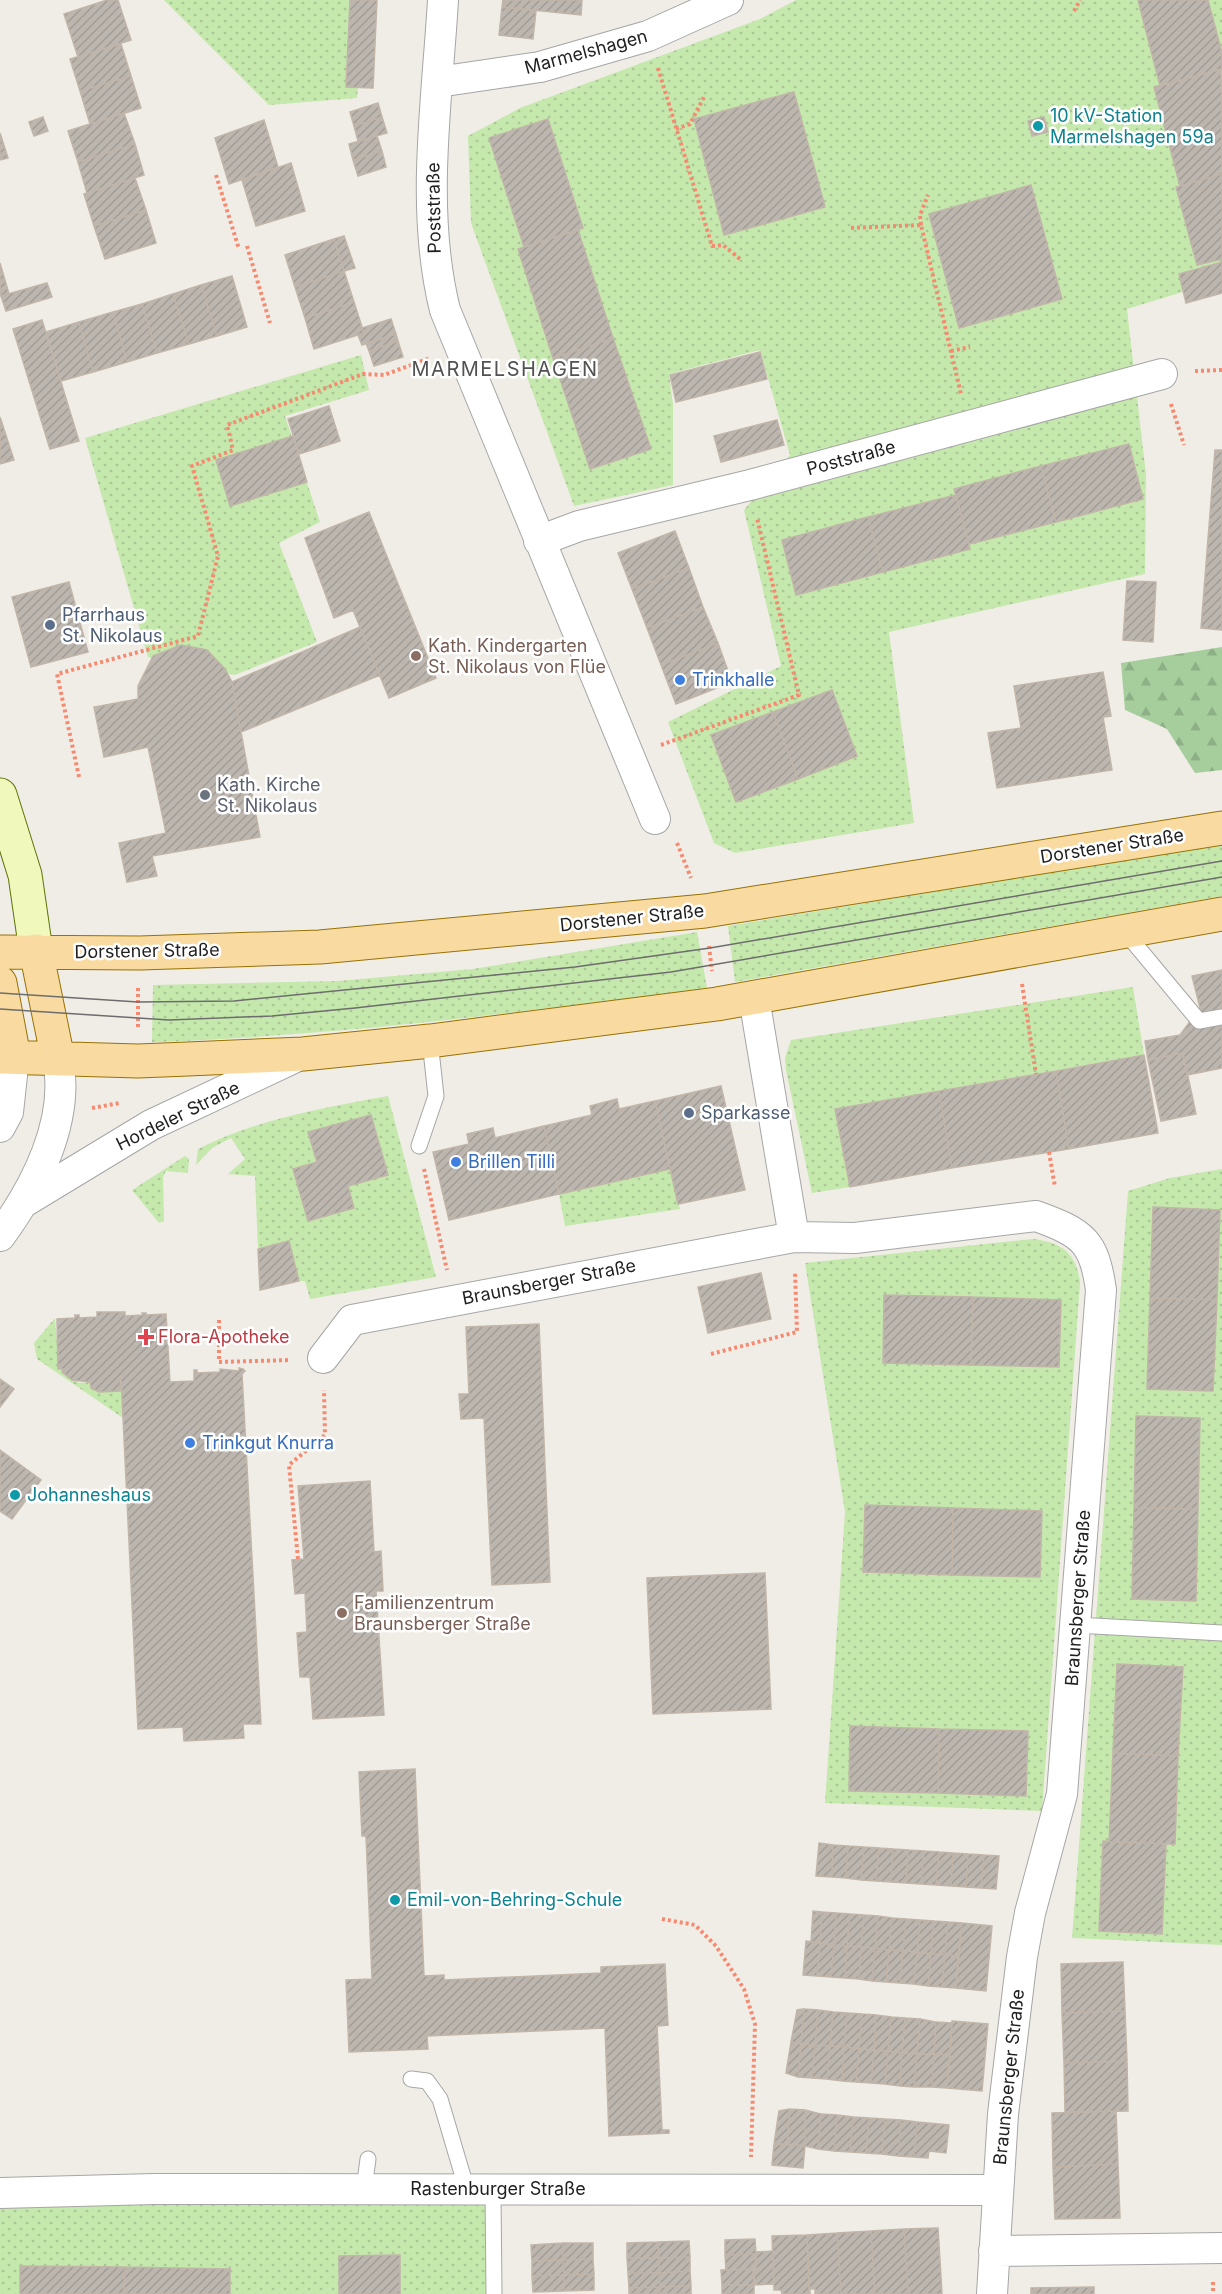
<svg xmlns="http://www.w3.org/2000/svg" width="1222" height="2294" font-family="Inter,sans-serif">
<defs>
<pattern id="grass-dots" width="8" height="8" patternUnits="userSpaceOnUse" patternTransform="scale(1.5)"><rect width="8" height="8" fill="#c5e8ad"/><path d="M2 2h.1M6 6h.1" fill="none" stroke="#a9c794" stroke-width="1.8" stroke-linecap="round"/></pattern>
<pattern id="forest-firs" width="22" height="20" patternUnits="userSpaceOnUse" patternTransform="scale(1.5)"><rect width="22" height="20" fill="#a6ce9c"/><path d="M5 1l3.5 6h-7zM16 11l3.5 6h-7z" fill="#8eb086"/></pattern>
<pattern id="building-hatch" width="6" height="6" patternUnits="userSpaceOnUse" patternTransform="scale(1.5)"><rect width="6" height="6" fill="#bcb6af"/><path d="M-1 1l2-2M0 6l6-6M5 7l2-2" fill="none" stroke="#a19c96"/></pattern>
</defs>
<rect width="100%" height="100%" fill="#f0ede6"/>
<path fill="url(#grass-dots)" d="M164 0H365L357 98 269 105Z
M796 0H1222V280L1127 309 1146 475 1145 574 889 632 914 823 735 853 714 843 668 722 781 666 744 510 790 455 760 350 669 374 673 404V485L574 506 471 223 468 136 520 108 760 19Z
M361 355 369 390 285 416 320 522 279 543 317 642 235 675 148 657 85 438Z
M1222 844V896L735 982 728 926Z
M697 932 707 988C523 1012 338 1036 152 1042L153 985 338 981 473 969Z
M1133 987 1144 1055 835 1109 850 1187 812 1193 786 1070 785 1058 791 1040Z
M388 1096 436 1277 310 1299 305 1281H299L289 1241 258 1249 255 1176 228 1174 245 1159 231 1138 212 1148 196 1165 198 1149C257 1119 323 1108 388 1096Z
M185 1156 189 1159 188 1173 166 1171 163 1177 164 1221 159 1223 132 1190Z
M670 1169 680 1209 565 1226 559 1194Z
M1222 1169V1945L1072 1938 1128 1191 1170 1178Z
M1033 1239C1061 1242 1077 1253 1080 1283L1042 1811 825 1803 845 1512 805 1263Z
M55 1318 59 1369H63V1372L79 1383 90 1382 91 1388 99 1392 121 1376 123 1418 37 1359 34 1343Z
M493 2191 494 2294H0V2193Z"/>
<path fill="url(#forest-firs)" d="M1222 647V770L1195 773 1167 729 1125 710 1121 663Z"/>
<path fill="url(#building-hatch)" stroke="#c1b5a9" stroke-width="1.5" d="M107 0H118L131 40 78 57 64 14Z
M350 0H377L373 88 346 87Z
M503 0H582L581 15 502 7Z
M1138 0H1208L1222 53V69L1160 86Z
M502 7 536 11 533 39 499 35Z
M121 44 131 76 80 91 70 59Z
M1221 69 1222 174 1180 186 1154 87Z
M131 76 141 108 90 124 80 91Z
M794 92 825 207 724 235 694 119Z
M378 103 382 117 354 126 350 112Z
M124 113 135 144 78 162 68 131Z
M43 117 48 131 34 136 29 122Z
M382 117 387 133 358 141 354 126Z
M1044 117 1048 132 1032 136 1028 121Z
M548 119 583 228 524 247 489 138Z
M264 120 278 167 229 184 215 138Z
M0 133 8 158 0 160Z
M377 136 382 151 353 160 349 144Z
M135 144 144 175 87 193 78 162Z
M382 151 386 167 358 176 353 160Z
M291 163 305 211 256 226 242 180Z
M1222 174V259L1197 265 1176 187Z
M135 178 146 210 94 226 84 194Z
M1031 185 1062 299 959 328 929 214Z
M146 210 156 243 105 259 94 226Z
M578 230 613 338 553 358 518 249Z
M344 236 355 268 344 271 334 239Z
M334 239 344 271 295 287 285 255Z
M1222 262V293L1186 303 1179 274Z
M0 263 9 294 0 296Z
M344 271 354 302 305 318 295 287Z
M232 276 247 327 217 336 201 285Z
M47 283 52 297 6 311 1 296Z
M201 285 217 336 189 344 173 294Z
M173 294 189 344 157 353 142 304Z
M354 302 364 333 314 349 305 318Z
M142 304 157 353 127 362 113 312Z
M113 312 127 362 93 372 79 322Z
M391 319 396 334 362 345 358 335 364 333 362 328Z
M42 320 79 441 50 449 13 329Z
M79 322 93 372 61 381 46 332Z
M396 334 398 341 369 351 366 343Z
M613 338 651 449 590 469 553 358Z
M398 341 403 357 374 366 369 351Z
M760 352 767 379 676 402 670 375Z
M329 406 340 441 299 454 288 419Z
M0 417 14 460 0 464Z
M777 420 784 445 721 462 714 436Z
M293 436 307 482 230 506 216 460Z
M1129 444 1143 499 1056 522 1041 466Z
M1215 450H1222V630L1201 628Z
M1041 466 1056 522 969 544 954 489Z
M956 495 970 549 883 572 868 517Z
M369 512 436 678 389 698 353 610 334 618 305 538Z
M868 517 883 572 796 595 782 540Z
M675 531 689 568 632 589 618 553Z
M689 568 703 607 647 628 632 589Z
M1127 581 1156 582 1153 642 1123 640Z
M69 582 88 652 31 667 12 597Z
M703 607 718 643 661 665 647 628Z
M360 627 380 675 241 732 232 682Z
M718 643 732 682 676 704 661 665Z
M181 645 207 650 225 669 232 682 260 837 152 856 157 876 127 882 119 843 166 833 148 747 104 757 94 707 138 699V686L153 656Z
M1103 672 1111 716 1103 717 1112 770 997 788 988 733 1021 728 1014 686Z
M832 690 857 756 798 779 773 712Z
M773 712 798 779 736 802 711 735Z
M1222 970V1068L1187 1075 1183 1053 1148 1060 1145 1041 1180 1035 1200 1008 1192 976Z
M1183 1053 1196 1114 1161 1121 1148 1060Z
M1144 1055 1158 1133 1069 1149 1056 1071Z
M1056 1071 1069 1149 952 1168 939 1091Z
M721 1086 745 1190 678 1204 655 1101Z
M939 1091 952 1168 850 1187 835 1109Z
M617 1099 619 1109 655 1101 670 1169 559 1194 544 1126 592 1115 590 1106Z
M371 1115 388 1175 348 1186 354 1208 308 1221 293 1169 317 1162 308 1132Z
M544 1126 559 1194 449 1220 433 1152 469 1144 467 1134 493 1128 495 1138Z
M1153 1207 1220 1210 1217 1300 1150 1298Z
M289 1241 299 1281 260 1290 258 1249Z
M761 1273 771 1319 708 1333 698 1287Z
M884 1295 973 1297 971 1365 883 1363Z
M973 1297 1061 1300 1059 1367 971 1365Z
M1150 1298 1217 1300 1213 1391 1147 1389Z
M97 1312H125V1316L143 1315 142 1313H146V1315L166 1314 170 1382 194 1381V1370H197V1373L220 1372V1369L239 1371V1368L243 1369 245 1371 242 1374 261 1724H243L244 1738 184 1741 183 1727 138 1729 121 1376 120 1391 99 1392 91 1388 90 1382 72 1380 62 1372 63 1369H58L57 1319 75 1318V1315H79V1318L97 1317Z
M539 1324 550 1582 492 1585 484 1418 461 1419 459 1394H469L466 1327Z
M0 1379 14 1389 0 1407Z
M1136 1416 1200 1418 1198 1509 1134 1508Z
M0 1450 41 1480 12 1519 0 1511Z
M370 1481 374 1552 381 1551 383 1591H376L384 1715 313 1719 310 1677H300L297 1633 307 1632 305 1593 295 1594 292 1560 304 1559 298 1486Z
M865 1505 953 1508 952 1575 863 1572Z
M953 1508 1042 1511 1040 1577 952 1575Z
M1134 1508 1198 1509 1196 1601 1132 1599Z
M765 1573 771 1709 653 1714 647 1578Z
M1117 1664 1183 1667 1178 1756 1113 1753Z
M850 1726 939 1729 938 1793 849 1791Z
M939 1729 1028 1731 1026 1796 938 1793Z
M1113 1753 1178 1756 1175 1844 1109 1842Z
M415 1769 424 1976 444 1975V1980L601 1973V1967L665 1964 668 2025 657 2026 662 2130H669V2133L609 2136 605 2028 427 2036 428 2049 349 2052 346 1980 372 1979 366 1836H362L359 1772Z
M1103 1841 1166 1844 1162 1934 1099 1931Z
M819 1843 833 1845 832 1877 816 1876Z
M833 1845 848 1846 846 1878 832 1877Z
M848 1846 864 1847 861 1880 846 1878Z
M864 1847 879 1848 876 1881 861 1880Z
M879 1848 893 1849 891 1882 876 1881Z
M893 1849 908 1850 906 1883 891 1882Z
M908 1850 924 1851 921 1884 906 1883Z
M924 1851 939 1852 936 1885 921 1884Z
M939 1852 953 1853 951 1886 936 1885Z
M953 1853 968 1854 966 1887 951 1886Z
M968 1854 984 1855 981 1888 966 1887Z
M984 1855 999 1856 996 1889 981 1888Z
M813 1911 822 1912 820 1943 811 1942Z
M822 1912 836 1913 834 1945 820 1943Z
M836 1913 850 1914 847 1946 834 1945Z
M850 1914 864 1915 861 1947 847 1946Z
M864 1915 878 1916 875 1948 861 1947Z
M878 1916 892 1918 889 1950 875 1948Z
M892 1918 906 1919 903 1951 889 1950Z
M906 1919 920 1920 917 1952 903 1951Z
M920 1920 934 1921 931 1954 917 1952Z
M934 1921 948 1922 945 1955 931 1954Z
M948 1922 962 1923 958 1956 945 1955Z
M962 1923 992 1926 986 1991 956 1988Z
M806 1941 820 1943 817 1976 803 1975Z
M820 1943 834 1945 831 1977 817 1976Z
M834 1945 847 1946 845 1978 831 1977Z
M847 1946 861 1947 859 1979 845 1978Z
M861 1947 875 1948 872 1981 859 1979Z
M875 1948 889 1950 886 1982 872 1981Z
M889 1950 903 1951 900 1983 886 1982Z
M903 1951 917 1952 914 1984 900 1983Z
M917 1952 931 1954 928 1986 914 1984Z
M931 1954 945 1955 942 1987 928 1986Z
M945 1955 958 1956 956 1988 942 1987Z
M1123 1962 1125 2011 1062 2013 1061 1964Z
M804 2009 801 2044 791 2042 797 2010Z
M804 2009 818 2010 815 2045 801 2044Z
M818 2010 833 2012 830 2046 815 2045Z
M1125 2011 1127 2061 1064 2063 1062 2013Z
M833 2012 847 2013 844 2047 830 2046Z
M847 2013 862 2014 859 2049 844 2047Z
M862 2014 876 2015 874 2050 859 2049Z
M876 2015 891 2017 888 2051 874 2050Z
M891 2017 905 2018 902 2053 888 2051Z
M905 2018 920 2019 917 2054 902 2053Z
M920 2019 936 2022 934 2054H917Z
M952 2021 988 2024 982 2091 947 2088Z
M936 2022 952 2023 950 2055 934 2054Z
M791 2042 801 2044 798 2077 786 2073Z
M801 2044 815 2045 812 2078 798 2077Z
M815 2045 830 2046 827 2079 812 2078Z
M830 2046 844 2047 842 2081 827 2079Z
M844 2047 859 2049 856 2082 842 2081Z
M859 2049 874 2050 871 2083 856 2082Z
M874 2050 888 2051 885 2084 871 2083Z
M888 2051 902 2053 900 2086 885 2084Z
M902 2053 917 2054 914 2087 900 2086Z
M917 2054H934L932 2087H914Z
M934 2054 950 2055 947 2088 932 2087Z
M1127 2061 1128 2111 1065 2112 1064 2063Z
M790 2109 787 2144H774L779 2111Z
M790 2109 805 2110V2146L787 2144Z
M805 2110 821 2114 818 2149 805 2146Z
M1116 2111 1118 2164 1053 2167 1052 2113Z
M821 2114 837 2115 834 2151 818 2149Z
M837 2115 853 2117 850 2152 834 2151Z
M853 2117 869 2118 866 2153 850 2152Z
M869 2118 885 2119 882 2154 866 2153Z
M885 2119 901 2120 898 2156 882 2154Z
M901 2120 917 2122 914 2157 898 2156Z
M917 2122 949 2125 946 2153 929 2151 928 2158 914 2157Z
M774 2144 805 2146 803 2168 772 2165Z
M1118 2164 1120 2218 1055 2219 1053 2167Z
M938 2228 942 2294H908L904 2229Z
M904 2229 908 2294H875L871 2231Z
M871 2231 875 2294H841L837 2233Z
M837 2233 841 2294H815V2289H809L807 2235Z
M807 2235 810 2294H782L781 2290H774L772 2236Z
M755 2239 756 2254 725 2255V2240Z
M689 2241 690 2257 659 2258 658 2242Z
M658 2242 659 2258H627V2243Z
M563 2243V2260L532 2261 531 2245Z
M563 2243H593V2259L563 2260Z
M773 2251 774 2284 754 2285 756 2252Z
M756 2254V2269L726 2270 725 2255Z
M400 2255V2294H339V2256Z
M690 2257V2271L659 2273V2258Z
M627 2258H659V2273H628Z
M593 2259 594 2274 564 2275 563 2260Z
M563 2260 564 2275 532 2276V2261Z
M20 2266 125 2267 124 2294H20Z
M125 2267 228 2269 230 2267V2294H124Z
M753 2269 754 2285H722L721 2270Z
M690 2271 691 2286 660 2287 659 2273Z
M628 2273H659L660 2287 629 2288Z
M594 2274V2290L564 2291V2275Z
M564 2275V2291L533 2292 532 2276Z
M722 2285H754V2294H722Z
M691 2286V2294H660V2287Z
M660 2287V2294H629V2288Z
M1094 2287V2294H1031V2288Z"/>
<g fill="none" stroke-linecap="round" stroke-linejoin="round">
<g stroke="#a6a6a6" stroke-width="17">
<path id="lane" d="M1125 932 1199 1021 1222 1017
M419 1146 436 1096 430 1041
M1076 1625 1222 1633
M411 2079 427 2081 440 2099 467 2190
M364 2189 368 2159
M493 2191 494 2294"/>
</g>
<g stroke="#a6a6a6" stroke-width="32">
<path id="street" d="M443 0C437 103 420 209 445 310L655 819
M438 82 540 67 648 36 728 0
M539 541 579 526 750 485 1162 374
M754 998 794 1237
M0 1127 8 1112 14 1057
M24 1202 151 1125 302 1054
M0 1236C36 1187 70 1121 58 1059
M323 1358 352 1320 794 1237 855 1238 1036 1216C1083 1233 1094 1241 1101 1290L1062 1794 1030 1913 1022 1957 1003 2114 992 2294
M0 2193 154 2189 997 2190
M994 2251 1222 2248"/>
</g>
<g stroke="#607408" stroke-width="35">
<path id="secondary" d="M0 795 25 875 36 951"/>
</g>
<g stroke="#967204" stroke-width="35">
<path id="primary" d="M36 951 58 1059
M0 952 140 953 320 947 705 911 1222 828
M0 983 14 1057
M0 1057 138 1061 188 1059 303 1054 430 1041 717 1004 1222 914"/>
</g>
<path stroke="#f68a71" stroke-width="4" stroke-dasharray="3 3" stroke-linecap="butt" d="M1074 11 1080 0
M658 68 712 246 723 245 740 259
M676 129 690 124 704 97
M216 175 239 249
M921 225 920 215 928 195
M851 228 921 225 961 394
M247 246 270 323
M951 351 970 347
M1195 371 1222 370
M1171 404 1184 445
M661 745 799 695 757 518
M79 777 57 674 198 636 218 556 192 466 233 450 227 425 363 374 384 375 430 358
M677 843 691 878
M709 946 712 971
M1022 984 1036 1074
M138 1027V987
M92 1108 120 1103
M1049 1152 1055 1187
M424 1169 447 1270
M219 1320V1362L290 1360
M711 1354 797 1332 795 1271
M298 1559 289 1465 325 1435 324 1390
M662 1919 695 1925 716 1946 744 1989 755 2024 751 2157
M1213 2282V2294"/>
<use href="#lane" stroke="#fff" stroke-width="15"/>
<use href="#street" stroke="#fff" stroke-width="30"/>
<use href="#secondary" stroke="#f0f8bc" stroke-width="33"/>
<use href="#primary" stroke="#f9dba1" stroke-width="33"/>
<path stroke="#6d6d6d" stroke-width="1.5" d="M0 993 138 1002 234 1001 575 967 710 948 1222 861
M0 1009 169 1020 272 1016 355 1008 671 972 1222 877"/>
</g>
<g fill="#0f9aa8" stroke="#fff" stroke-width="2">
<circle cx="1038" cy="126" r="6"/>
<circle cx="15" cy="1495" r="6"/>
<circle cx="395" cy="1900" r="6"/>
</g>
<g fill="#5c6f8a" stroke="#fff" stroke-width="2">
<circle cx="50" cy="625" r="6"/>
<circle cx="689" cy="1113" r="6"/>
</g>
<g fill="#8d6e63" stroke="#fff" stroke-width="2">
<circle cx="416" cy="656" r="6"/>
<circle cx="342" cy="1613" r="6"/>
</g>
<g fill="#3f7fe0" stroke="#fff" stroke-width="2">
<circle cx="680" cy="680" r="6"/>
<circle cx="456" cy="1162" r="6"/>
<circle cx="190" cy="1443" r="6"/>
</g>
<circle fill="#6b7280" stroke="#fff" stroke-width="2" cx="205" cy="795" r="6"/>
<path fill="#e0444e" stroke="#fff" stroke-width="2" d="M143 1328h6v6h6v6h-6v6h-6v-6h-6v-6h6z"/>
<g text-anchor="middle" stroke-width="5" stroke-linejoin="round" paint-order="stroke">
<g font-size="18" fill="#1f1f1f" stroke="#fff">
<text transform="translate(586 52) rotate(-15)" y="6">Marmelshagen</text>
<text transform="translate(434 208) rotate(-91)" y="6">Poststraße</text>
<text transform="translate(851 458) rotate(-15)" y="6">Poststraße</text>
<text transform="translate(1112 846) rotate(-9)" y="6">Dorstener Straße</text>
<text transform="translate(632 918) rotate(-6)" y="6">Dorstener Straße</text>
<text transform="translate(147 951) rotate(-1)" y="6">Dorstener Straße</text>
<text transform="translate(178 1116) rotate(-26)" y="6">Hordeler Straße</text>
<text transform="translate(549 1282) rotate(-11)" y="6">Braunsberger Straße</text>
<text transform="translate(1078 1598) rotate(-86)" y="6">Braunsberger Straße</text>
<text transform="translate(1009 2077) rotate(-84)" y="6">Braunsberger Straße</text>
<text x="498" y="2195">Rastenburger Straße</text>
</g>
<g font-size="18" fill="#0d838f" stroke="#fff" text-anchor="start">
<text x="1050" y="122">10 kV-Station<tspan x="1050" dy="21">Marmelshagen 59a</tspan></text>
<text x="27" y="1501">Johanneshaus</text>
<text x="407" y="1906">Emil-von-Behring-Schule</text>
</g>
<g font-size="18" fill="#4e5e75" stroke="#fff" text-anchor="start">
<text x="62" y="621">Pfarrhaus<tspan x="62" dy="21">St. Nikolaus</tspan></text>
<text x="701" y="1119">Sparkasse</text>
</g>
<g font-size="18" fill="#785e54" stroke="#fff" text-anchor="start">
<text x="428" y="652">Kath. Kindergarten<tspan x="428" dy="21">St. Nikolaus von Flüe</tspan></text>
<text x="354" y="1609">Familienzentrum<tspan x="354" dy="21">Braunsberger Straße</tspan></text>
</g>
<g font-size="18" fill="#366cbe" stroke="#fff" text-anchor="start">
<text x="692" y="686">Trinkhalle</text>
<text x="468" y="1168">Brillen Tilli</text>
<text x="202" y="1449">Trinkgut Knurra</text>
</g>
<g font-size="18" fill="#5b616d" stroke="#fff" text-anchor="start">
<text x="217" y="791">Kath. Kirche<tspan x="217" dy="21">St. Nikolaus</tspan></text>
</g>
<g font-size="18" fill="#be3a42" stroke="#fff" text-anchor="start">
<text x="158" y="1343">Flora-Apotheke</text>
</g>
<g font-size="20" letter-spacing="1.5" fill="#525252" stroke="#fff">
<text x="505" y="376">MARMELSHAGEN</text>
</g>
</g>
</svg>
